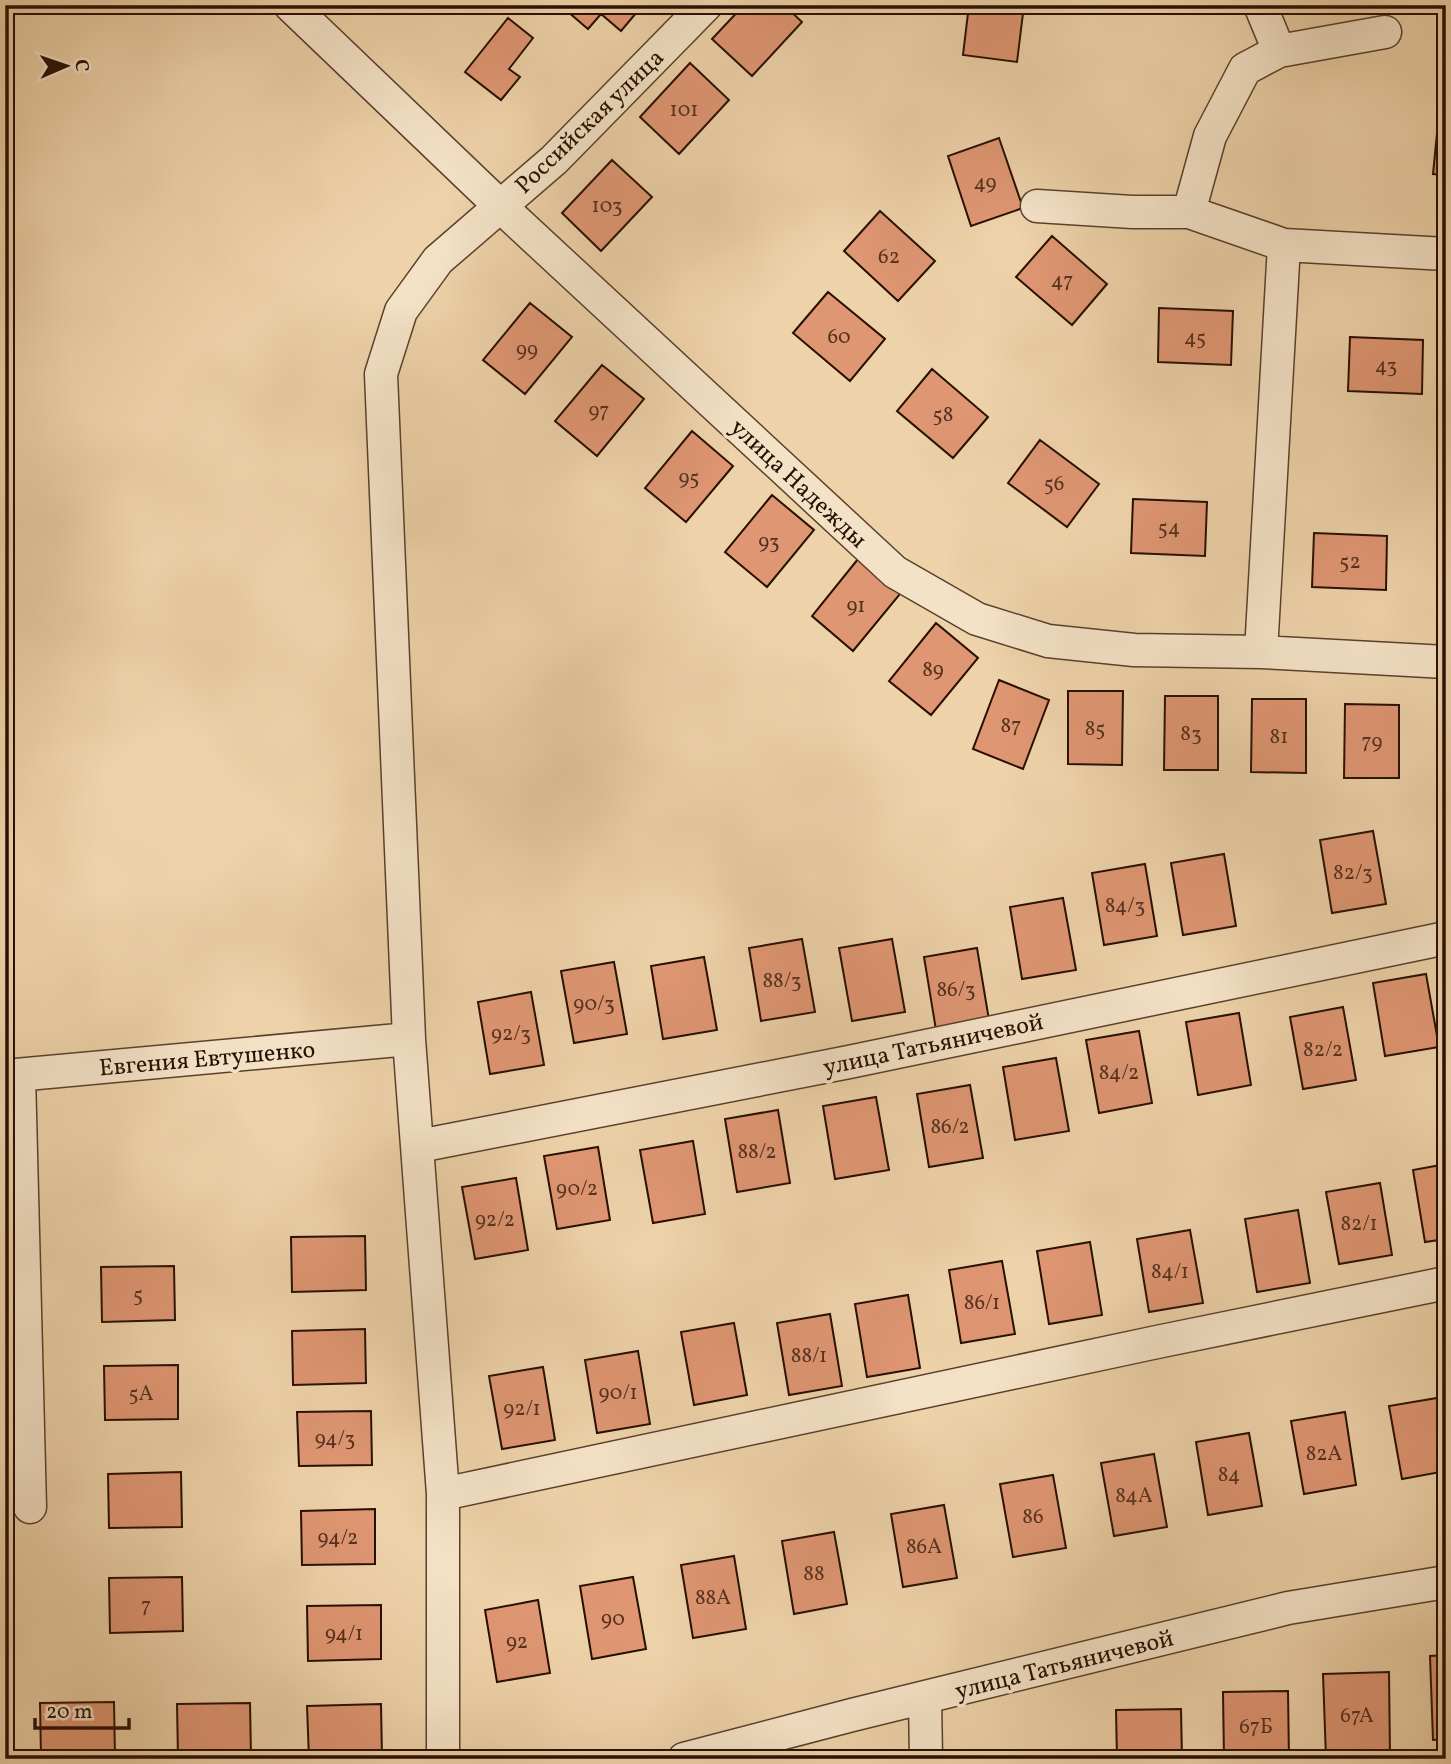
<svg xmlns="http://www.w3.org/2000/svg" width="1451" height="1764" font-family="Vollkorn,serif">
<rect width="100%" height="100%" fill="#eed2a9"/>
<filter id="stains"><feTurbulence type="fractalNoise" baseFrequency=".00286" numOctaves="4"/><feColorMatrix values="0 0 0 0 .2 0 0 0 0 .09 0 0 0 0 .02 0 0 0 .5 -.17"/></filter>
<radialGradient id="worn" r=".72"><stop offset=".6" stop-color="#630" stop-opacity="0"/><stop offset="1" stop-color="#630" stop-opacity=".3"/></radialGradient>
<path fill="#df9673" stroke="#280f03" stroke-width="2" d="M560 5H641L642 6 621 31 601 14 588 29Z
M744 5H784L802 22 752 76 712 39Z
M969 5H1024L1017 62 963 55Z
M508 18 533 38 509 69 520 77 501 100 465 72Z
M690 63 729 100 679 154 640 117Z
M1438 123H1446V175L1433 174Z
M999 138 1023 208 971 226 948 156Z
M612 160 652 197 601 251 562 213Z
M880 211 935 261 898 301 844 251Z
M1052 236 1107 284 1072 325 1016 277Z
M828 292 885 339 850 381 793 333Z
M530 303 572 337 525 394 483 360Z
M1159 308 1233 311 1231 365 1158 362Z
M1350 337 1423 340 1422 394 1348 391Z
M602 365 644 399 597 456 555 421Z
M932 369 988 417 953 458 897 411Z
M692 431 733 466 686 522 645 488Z
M1040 440 1099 484 1067 527 1008 483Z
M772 495 814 530 767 587 725 552Z
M1133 499 1207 502 1205 556 1131 553Z
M1314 533 1387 536 1386 590 1312 587Z
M858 559 900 594 853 651 812 616Z
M936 623 978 658 931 715 889 681Z
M999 680 1049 700 1023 769 973 749Z
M1068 691H1123L1122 765 1068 764Z
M1165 696H1218V770H1164Z
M1252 699H1306V773L1251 772Z
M1345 704 1399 705V778H1344Z
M1438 704H1446V778H1437Z
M1373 831 1386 904 1332 913 1320 840Z
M1224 854 1236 926 1183 935 1171 863Z
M1145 864 1157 936 1104 945 1092 873Z
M1063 898 1076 970 1022 979 1010 907Z
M802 939 815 1012 761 1021 749 948Z
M892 939 905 1012 852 1021 839 948Z
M977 948 989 1020 936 1030 924 957Z
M704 957 717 1030 663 1039 651 966Z
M614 962 627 1034 574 1043 561 971Z
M1426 974 1439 1047 1385 1056 1373 983Z
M531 992 544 1065 490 1074 478 1002Z
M1343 1007 1356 1080 1303 1089 1290 1017Z
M1239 1013 1251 1085 1198 1095 1186 1022Z
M1139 1031 1152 1103 1099 1113 1086 1040Z
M1056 1058 1069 1131 1015 1140 1003 1067Z
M970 1085 983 1158 929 1167 917 1094Z
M876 1097 889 1170 835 1179 823 1106Z
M778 1110 790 1183 737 1192 725 1119Z
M693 1141 705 1214 653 1223 640 1150Z
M598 1147 610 1220 557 1229 544 1156Z
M1446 1164V1239L1425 1242 1413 1170Z
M516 1178 528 1250 475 1259 462 1187Z
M1380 1183 1392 1255 1339 1264 1326 1192Z
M1298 1210 1310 1283 1257 1292 1245 1219Z
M1190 1230 1203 1303 1149 1312 1137 1239Z
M365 1236 366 1290 292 1292 291 1237Z
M1090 1242 1102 1315 1049 1324 1037 1251Z
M1002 1261 1015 1334 961 1343 949 1270Z
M174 1266 175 1320 102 1322 101 1267Z
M908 1295 920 1368 867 1377 855 1304Z
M830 1314 842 1386 789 1395 777 1323Z
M734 1323 747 1395 694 1405 681 1332Z
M365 1329 366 1383 293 1385 292 1331Z
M638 1351 650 1424 597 1433 585 1360Z
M178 1365V1419L105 1420 104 1366Z
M543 1367 555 1440 502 1449 489 1376Z
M1443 1397 1446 1415V1471L1402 1479 1389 1406Z
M371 1411 372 1465 299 1466 297 1412Z
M1345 1412 1356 1485 1304 1494 1291 1421Z
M1249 1433 1262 1506 1208 1515 1196 1442Z
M1154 1454 1167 1527 1114 1536 1101 1463Z
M181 1472 182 1527 109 1528 108 1474Z
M1053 1475 1066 1548 1013 1557 1000 1484Z
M944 1505 957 1578 903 1587 891 1514Z
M375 1509V1564L302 1565 301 1511Z
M834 1532 847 1604 794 1614 782 1541Z
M734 1556 746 1629 693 1638 681 1565Z
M182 1577 183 1631 110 1633 109 1578Z
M633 1577 646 1649 592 1659 580 1586Z
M538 1600 550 1673 497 1682 485 1610Z
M381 1605V1659L308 1661 307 1606Z
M1446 1655V1739L1433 1740 1430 1656Z
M1389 1672 1390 1757 1326 1758 1323 1674Z
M1288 1691 1289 1759H1224L1223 1692Z
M114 1702 115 1756 41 1757 40 1703Z
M250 1703 251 1757 178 1758 177 1704Z
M381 1704 382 1758 309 1759 307 1706Z
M1181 1709 1182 1759H1117L1116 1710Z"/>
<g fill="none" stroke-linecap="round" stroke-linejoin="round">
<g stroke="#5a402c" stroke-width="35">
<path id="street" d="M290 5 500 206 895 572 977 619 1048 641 1134 650 1261 652 1446 662
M1260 5 1279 51
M1037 206 1132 212H1189L1284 245 1446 254
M1189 212 1210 136 1245 69 1279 51 1385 32
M1261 652 1284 245
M19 1075 30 1507
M5 1076 409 1039
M419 1146 849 1062 1446 938
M443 1494 1157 1342 1446 1283
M925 1698 926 1759
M443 1759V1494L409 1039 381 374 401 311 438 260 554 160 706 5
M684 1759 852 1715 1288 1608 1446 1582"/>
</g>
<use href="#street" stroke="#f4e2c7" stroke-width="32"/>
</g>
<g text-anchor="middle" stroke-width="7" stroke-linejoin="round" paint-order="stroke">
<g font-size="21" fill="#56311f">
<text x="684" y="116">101</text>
<text x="985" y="189">49</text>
<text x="607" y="212">103</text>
<text x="889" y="263">62</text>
<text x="1062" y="287">47</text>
<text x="839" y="343">60</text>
<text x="1195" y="344">45</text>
<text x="527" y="356">99</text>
<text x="1386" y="372">43</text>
<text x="599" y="417">97</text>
<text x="943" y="421">58</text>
<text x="689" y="484">95</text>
<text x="1054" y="490">56</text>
<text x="1169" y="534">54</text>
<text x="769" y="548">93</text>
<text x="1350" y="568">52</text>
<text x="856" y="612">91</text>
<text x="933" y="676">89</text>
<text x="1011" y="732">87</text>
<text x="1095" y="735">85</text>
<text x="1191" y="740">83</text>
<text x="1279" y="743">81</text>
<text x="1372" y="748">79</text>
<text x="1353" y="879">82/3</text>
<text x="1125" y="912">84/3</text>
<text x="782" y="987">88/3</text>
<text x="956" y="996">86/3</text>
<text x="594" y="1010">90/3</text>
<text x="511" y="1040">92/3</text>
<text x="1323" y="1056">82/2</text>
<text x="1119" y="1079">84/2</text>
<text x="950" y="1133">86/2</text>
<text x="757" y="1158">88/2</text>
<text x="577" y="1195">90/2</text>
<text x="495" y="1226">92/2</text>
<text x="1359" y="1230">82/1</text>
<text x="1170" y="1278">84/1</text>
<text x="138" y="1301">5</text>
<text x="982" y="1309">86/1</text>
<text x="809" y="1362">88/1</text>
<text x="618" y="1399">90/1</text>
<text x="141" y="1400">5А</text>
<text x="522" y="1415">92/1</text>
<text x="335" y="1445">94/3</text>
<text x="1324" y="1460">82А</text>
<text x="1229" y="1481">84</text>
<text x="1134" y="1502">84А</text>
<text x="1033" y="1523">86</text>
<text x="338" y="1544">94/2</text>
<text x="924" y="1553">86А</text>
<text x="814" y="1580">88</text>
<text x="713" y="1604">88А</text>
<text x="146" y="1612">7</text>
<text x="613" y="1625">90</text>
<text x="344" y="1640">94/1</text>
<text x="517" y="1648">92</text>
<text x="1357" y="1722">67А</text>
<text x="1256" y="1733">67Б</text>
</g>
<g font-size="24" fill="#280f03" stroke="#f4e2c7">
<text transform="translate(589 121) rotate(-44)" y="8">Российская улица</text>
<text transform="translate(799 483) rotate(43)" y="8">улица Надежды</text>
<text transform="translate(933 1044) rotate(-12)" y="8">улица Татьяничевой</text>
<text transform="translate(207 1058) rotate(-5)" y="8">Евгения Евтушенко</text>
<text transform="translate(1064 1664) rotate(-14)" y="8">улица Татьяничевой</text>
</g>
</g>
<rect width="1451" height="1764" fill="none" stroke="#eed2a9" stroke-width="28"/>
<rect x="7" y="7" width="1437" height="1750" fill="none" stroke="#280f03" stroke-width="3.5"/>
<rect x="14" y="14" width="1423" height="1736" fill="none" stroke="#280f03" stroke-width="2"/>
<g transform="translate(66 66) rotate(88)" stroke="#f4e2c7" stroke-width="5" paint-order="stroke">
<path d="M0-5L12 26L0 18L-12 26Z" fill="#280f03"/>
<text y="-10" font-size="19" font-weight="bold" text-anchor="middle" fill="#280f03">С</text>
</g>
<path d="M35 1718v10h94v-10" fill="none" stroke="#280f03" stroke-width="3.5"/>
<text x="46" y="1718" font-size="21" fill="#280f03" stroke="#f4e2c7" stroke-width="5" paint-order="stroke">20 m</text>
<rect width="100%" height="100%" filter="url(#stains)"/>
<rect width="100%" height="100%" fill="url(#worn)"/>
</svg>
